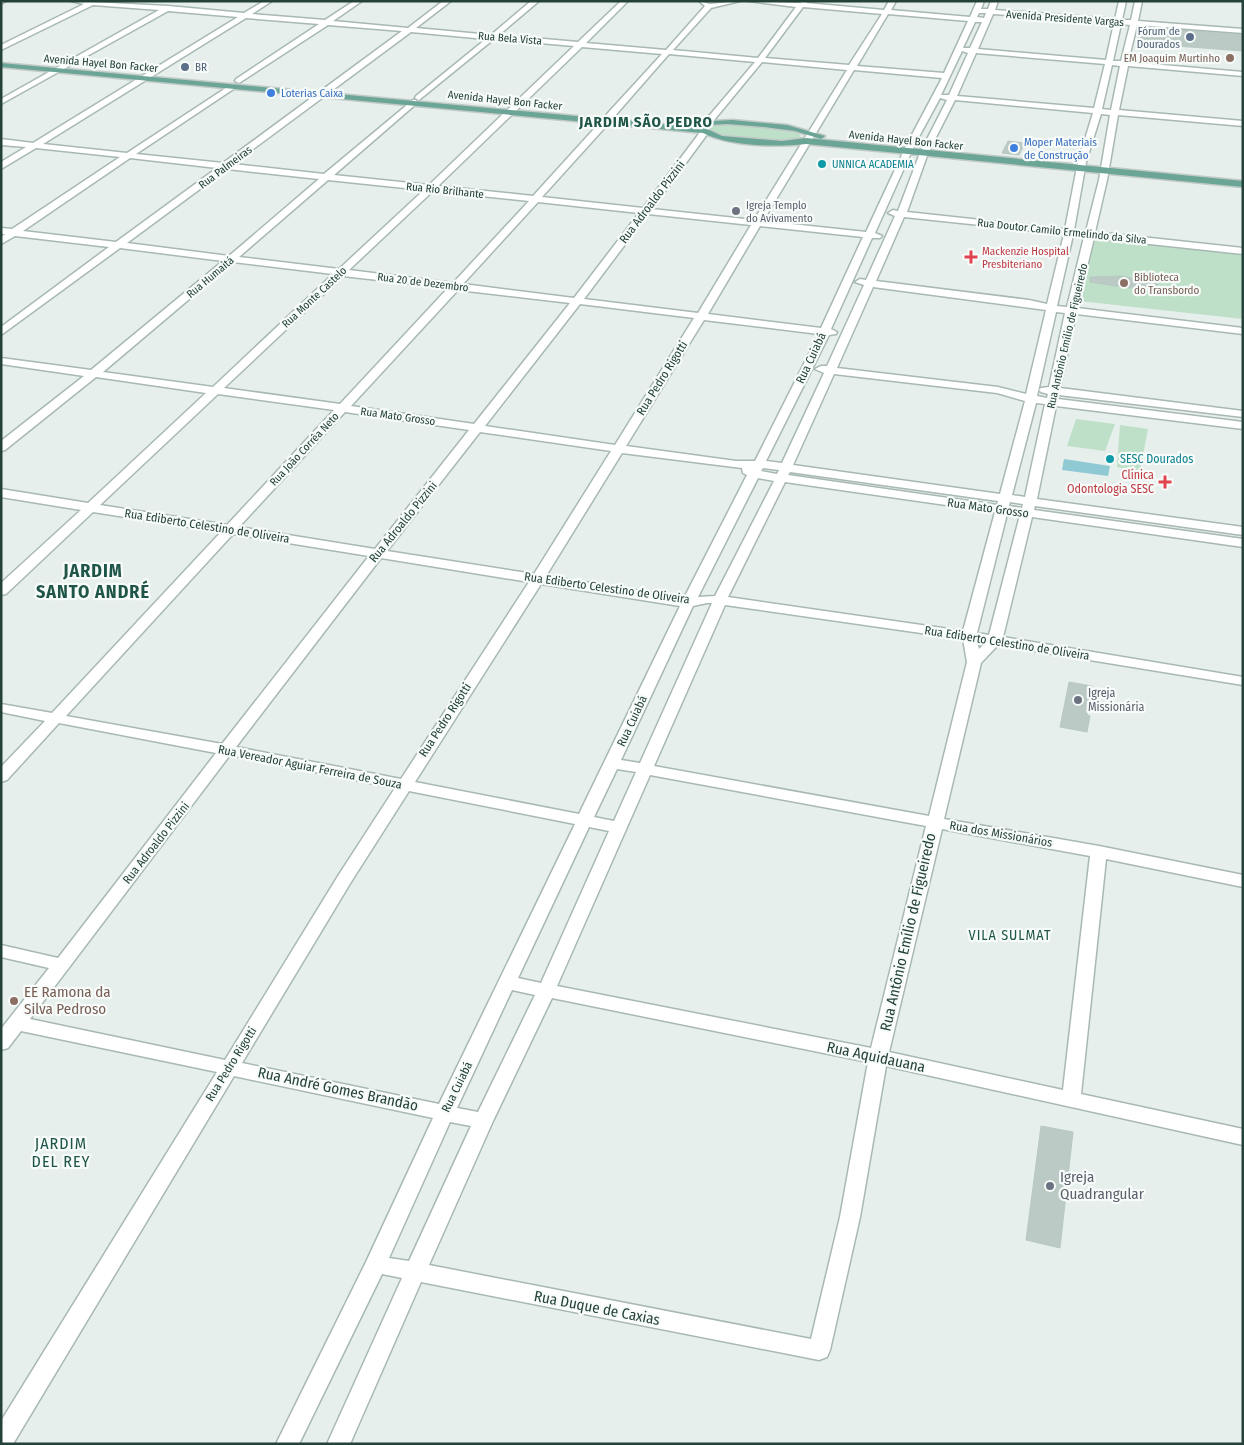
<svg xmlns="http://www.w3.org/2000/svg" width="1244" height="1445" font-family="'Fira Sans Condensed',sans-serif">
<rect width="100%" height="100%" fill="#e6efeb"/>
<path fill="#bfe0c8" d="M727 123 788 129 797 132 801 136 797 140 791 143 720 137 708 131 713 125Z
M1095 238 1243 253V319L1079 301Z
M1076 419 1115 424 1105 451 1067 446Z
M1120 425 1148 429 1140 471 1117 467Z"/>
<path fill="#8ec9d4" d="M1064 459 1110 466 1108 476 1062 470Z"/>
<path fill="#bbcac4" stroke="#b8c9c2" d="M1141 27 1243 35V51L1136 43Z
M1008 141 1025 143 1019 155 1002 153Z
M1122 276 1158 284 1157 286 1128 288 1090 282V277Z
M1069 682 1092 686 1087 715 1090 716 1087 732 1060 727Z
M1041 1126 1073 1132 1060 1248 1026 1240Z"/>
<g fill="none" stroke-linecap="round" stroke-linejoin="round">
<g stroke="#a8b8b2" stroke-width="3">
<path id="minor" d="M1 1H6L1 4Z
M71 1 168 6 244 13 264 1H272L252 14 325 20 354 1H362L333 21 408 28 443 1H451L416 28 491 35 531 1H539L499 35 578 42 621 1H628L586 43 666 50 705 6 699 1 710 4 740 1 711 8 673 50 758 58 796 7 749 1 799 3 807 1 806 3 884 10 889 1H896L891 10 970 17 977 1H984L981 9H988L991 1H998L995 10 1115 19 1119 1H1126L1122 20H1131L1135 1H1142L1138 21 1243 29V33L1137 25 1128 62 1243 72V76L1128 66 1119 110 1243 121V126L1118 115 1107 180 1095 232 1243 248V254L1094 238 1077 308 1243 328V334L1076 314 1060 388 1243 411V417L1059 395 1058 399 1243 422V429L1056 406 1037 499 1243 527V535L1035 506 1034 510 1243 539V547L1032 517 1003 637 1243 677V685L998 645 981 663 944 819 1099 846 1243 875V887L1106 859 1081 1094 1243 1129V1145L886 1066 860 1217 830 1350 827 1357 819 1360 421 1282 350 1444H327L402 1278 382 1274 299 1444H276L366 1262 433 1118 234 1076 13 1444H1V1421L217 1072 21 1031 8 1048 1 1050V1029L49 968 1 957V945L58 958 216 753 59 723 7 780 1 782V767L45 721 1 712V704L52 713 221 532 93 512 6 594 1 595V583L81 510 1 497V489L88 503 206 393 96 377 5 450 1 451V441L84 376 1 364V358L91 370 223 261 120 248 1 335V327L109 247 15 236 1 244V237L5 234H1V228L12 229 120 157 36 148 1 169V162L26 147 1 145V139L33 143 238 17 168 11 1 104V99L159 10 93 5 1 50V45L84 4ZM803 7 882 14 849 65 765 58ZM979 13H986L984 18 977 17ZM888 14 968 21 944 73 857 66ZM993 14 1114 23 1106 60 978 49ZM246 18 319 24 236 79 235 81 239 83 328 25 402 31 223 163 136 154 235 88 236 86 232 84 127 153 43 144ZM975 22H982L970 48H963ZM1121 24 1130 25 1121 61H1113ZM411 32 486 39 416 96 415 98 419 100 494 39 574 46 429 185 334 175 416 104V100H413L324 174 233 164ZM582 47 662 54 607 114 606 116 610 118H613L669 54 755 62 703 123 701 131 643 208 542 197 609 123 610 121 606 119H603L533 196 438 186ZM962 51 968 53 949 95H941ZM976 53 1105 64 1094 108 957 96ZM762 62 847 70 754 220 652 209 708 133 710 125ZM1112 65 1120 66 1111 110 1102 109ZM854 70 942 78 906 146 866 232 763 221ZM940 98 947 100 920 153 898 211 893 210 888 213 895 216 866 280 860 279 855 282 864 285 827 366H821L815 369 824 373 782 463 766 461 829 335 836 334 837 332 831 329 872 238H880L882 236 875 233 914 146ZM955 100 1093 113 1078 162 1065 229 907 212 928 153ZM1101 114 1110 115 1099 180 1086 231 1074 230 1086 162ZM130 158 217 168 116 242 23 231ZM227 169 319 179 229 256 127 243ZM328 180 424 190 339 269 239 257ZM433 191 529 201 453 283 349 270ZM538 202 639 213 574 298 463 284ZM648 214 751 225 698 313 584 299ZM904 217 1064 234 1047 304 1029 300 876 281ZM760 226 863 237 821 328 708 314ZM1073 235 1084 237 1067 307 1057 306ZM233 262 333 274 213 387 103 372ZM343 276 448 288 340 404 224 388ZM873 287 1046 310 1026 394 998 387 837 368ZM458 290 570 303 474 424 351 406ZM580 304 694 318 615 445 485 426ZM1056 312 1065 313 1049 387 1041 388 1039 390 1041 392 1048 394 1047 398 1037 396ZM704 320 819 334 755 461H736L626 446ZM834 374 997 393 1025 401 1000 494 793 465ZM218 394 334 410 227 525 100 505ZM1036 403 1045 404 1025 497 1012 495ZM345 412 469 430 375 549 239 527ZM480 432 611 451 534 574 387 551ZM622 453 742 468 743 473 747 475 684 598 546 576ZM763 468 779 470 777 474 761 471ZM790 472 998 501 997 505 788 475ZM758 478 774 481 715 596 698 597ZM785 482 995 512 963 631 728 597ZM1010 502 1023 504 1022 508 1009 506ZM1007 514 1020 515 989 635 977 633ZM233 534 369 556 222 744 66 716ZM381 558 529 582 401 779 236 747ZM541 584 680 606 579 814 415 782ZM707 603H712L640 763 621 760 693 606ZM725 605 963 639 967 662 929 816 654 766ZM977 642 985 643 979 649ZM230 755 395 788 338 876 225 1060 30 1019ZM617 769 636 772 614 821 594 817ZM650 775 926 826 871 1048 557 986ZM409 791 575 824 439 1104 242 1063 351 882ZM589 827 609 831 541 983 518 978ZM942 829 1090 856 1063 1090 889 1052ZM512 990 535 995 478 1112 457 1108ZM552 998 868 1062 840 1217 811 1339 429 1265 493 1121ZM450 1122 471 1126 409 1261 389 1258Z"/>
</g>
<g stroke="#c2cac8" stroke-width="3">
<path id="major" d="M1 63 705 128 722 136 782 141 806 138 1243 181V187L806 144C775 147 732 147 703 133L1 67Z
M732 120 787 125 825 136 821 139 795 131 764 127 727 124 693 126 689 124 693 122Z"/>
</g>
<use href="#minor" fill="#fff" fill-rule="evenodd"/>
<use href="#major" fill="#6aa596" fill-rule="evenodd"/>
</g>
<g fill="#5c6f8a" stroke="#f7fbf9" stroke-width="2">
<circle cx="1190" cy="37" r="5"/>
<circle cx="185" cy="67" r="5"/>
</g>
<g fill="#8d6e63" stroke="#f7fbf9" stroke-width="2">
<circle cx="1230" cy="58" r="5"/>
<circle cx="1124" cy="283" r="5"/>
<circle cx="14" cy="1001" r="5"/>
</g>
<g fill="#3f7fe0" stroke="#f7fbf9" stroke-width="2">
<circle cx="271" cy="93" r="5"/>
<circle cx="1014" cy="148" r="5"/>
</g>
<g fill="#0f9aa8" stroke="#f7fbf9" stroke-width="2">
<circle cx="822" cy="164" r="5"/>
<circle cx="1110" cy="459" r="5"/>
</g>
<g fill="#6b7280" stroke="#f7fbf9" stroke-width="2">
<circle cx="736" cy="211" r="5"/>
<circle cx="1078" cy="700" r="5"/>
<circle cx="1050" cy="1186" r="5"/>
</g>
<g fill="#e0444e" stroke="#f7fbf9" stroke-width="2">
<path d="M968.5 249.5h5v5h5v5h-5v5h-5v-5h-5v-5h5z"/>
<path d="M1162.5 474.5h5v5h5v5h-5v5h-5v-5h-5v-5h5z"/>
</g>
<g text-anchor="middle" stroke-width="4.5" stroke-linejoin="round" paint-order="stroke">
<g font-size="11" fill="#24423a" stroke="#f7fbf9">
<text transform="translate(1065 18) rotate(4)" y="4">Avenida Presidente Vargas</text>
<text transform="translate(510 38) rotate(5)" y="4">Rua Bela Vista</text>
<text transform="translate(101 63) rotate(5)" y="4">Avenida Hayel Bon Facker</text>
<text transform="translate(505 100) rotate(6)" y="4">Avenida Hayel Bon Facker</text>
<text transform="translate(906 140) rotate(6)" y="4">Avenida Hayel Bon Facker</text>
<text transform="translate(225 167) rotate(-37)" y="4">Rua Palmeiras</text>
<text transform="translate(445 190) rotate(6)" y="4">Rua Rio Brilhante</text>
<text transform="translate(1062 231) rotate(6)" y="4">Rua Doutor Camilo Ermelindo da Silva</text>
<text transform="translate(210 277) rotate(-40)" y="4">Rua Humaitá</text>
<text transform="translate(423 282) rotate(7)" y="4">Rua 20 de Dezembro</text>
<text transform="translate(314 297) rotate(-43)" y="4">Rua Monte Castelo</text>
<text transform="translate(1067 336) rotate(-77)" y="4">Rua Antônio Emílio de Figueiredo</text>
<text transform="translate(398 416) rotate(8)" y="4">Rua Mato Grosso</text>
<text transform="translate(304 449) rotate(-47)" y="4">Rua João Corrêa Neto</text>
</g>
<g font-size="11" fill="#4e5e75" stroke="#f7fbf9" text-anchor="end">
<text x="1180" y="35">Fórum de<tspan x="1180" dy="13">Dourados</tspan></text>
<text x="195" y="71" text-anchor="start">BR</text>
</g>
<g font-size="11" fill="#785e54" stroke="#f7fbf9" text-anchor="end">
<text x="1220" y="62">EM Joaquim Murtinho</text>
<text x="1134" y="281" text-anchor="start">Biblioteca<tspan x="1134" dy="13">do Transbordo</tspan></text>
</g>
<g font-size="11" fill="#366cbe" stroke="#f7fbf9" text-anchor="start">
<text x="281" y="97">Loterias Caixa</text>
<text x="1024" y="146">Moper Materiais<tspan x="1024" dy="13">de Construção</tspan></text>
</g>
<g font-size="11" fill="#0d838f" stroke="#f7fbf9" text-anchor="start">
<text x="832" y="168">UNNICA ACADEMIA</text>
</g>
<g font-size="11" fill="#5b616d" stroke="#f7fbf9" text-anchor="start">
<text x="746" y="209">Igreja Templo<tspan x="746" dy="13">do Avivamento</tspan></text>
</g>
<g font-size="11" fill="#be3a42" stroke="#f7fbf9" text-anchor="start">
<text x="982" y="255">Mackenzie Hospital<tspan x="982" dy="13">Presbiteriano</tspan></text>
</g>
<g font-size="12" fill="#24423a" stroke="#f7fbf9">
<text transform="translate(652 202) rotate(-53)" y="4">Rua Adroaldo Pizzini</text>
<text transform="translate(811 358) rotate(-65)" y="4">Rua Cuiabá</text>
<text transform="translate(662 378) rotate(-58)" y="4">Rua Pedro Rigotti</text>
<text transform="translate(988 508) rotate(8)" y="4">Rua Mato Grosso</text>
<text transform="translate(403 522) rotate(-51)" y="4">Rua Adroaldo Pizzini</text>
<text transform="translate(207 526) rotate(9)" y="4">Rua Ediberto Celestino de Oliveira</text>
<text transform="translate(607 588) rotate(8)" y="4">Rua Ediberto Celestino de Oliveira</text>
<text transform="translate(1007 643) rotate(9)" y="4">Rua Ediberto Celestino de Oliveira</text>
<text transform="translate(445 720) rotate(-57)" y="4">Rua Pedro Rigotti</text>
<text transform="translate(632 721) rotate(-65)" y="4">Rua Cuiabá</text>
<text transform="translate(310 767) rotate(11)" y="4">Rua Vereador Aguiar Ferreira de Souza</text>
<text transform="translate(1001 834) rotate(10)" y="4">Rua dos Missionários</text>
<text transform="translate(156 843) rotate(-52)" y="4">Rua Adroaldo Pizzini</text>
<text transform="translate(231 1064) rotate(-58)" y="4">Rua Pedro Rigotti</text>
<text transform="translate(457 1087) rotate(-64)" y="4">Rua Cuiabá</text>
</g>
<g font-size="12" fill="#0d838f" stroke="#f7fbf9" text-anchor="start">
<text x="1120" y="463">SESC Dourados</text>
</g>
<g font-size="12" fill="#be3a42" stroke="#f7fbf9" text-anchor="end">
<text x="1154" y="479">Clínica<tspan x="1154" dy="14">Odontologia SESC</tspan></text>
</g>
<g font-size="12" fill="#5b616d" stroke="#f7fbf9" text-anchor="start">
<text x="1088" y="697">Igreja<tspan x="1088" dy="14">Missionária</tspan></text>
</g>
<g font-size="14" letter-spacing="1" fill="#1f5548" stroke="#f7fbf9">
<text x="1010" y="940">VILA SULMAT</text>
</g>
<g font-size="15" font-weight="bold" letter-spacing="1" fill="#1f5548" stroke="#f7fbf9">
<text x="646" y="127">JARDIM SÃO PEDRO</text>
</g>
<g font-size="15" fill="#24423a" stroke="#f7fbf9">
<text transform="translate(908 932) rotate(-77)" y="5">Rua Antônio Emílio de Figueiredo</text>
<text transform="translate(876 1057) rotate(12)" y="5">Rua Aquidauana</text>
<text transform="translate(338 1089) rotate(12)" y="5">Rua André Gomes Brandão</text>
<text transform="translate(597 1308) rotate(11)" y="5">Rua Duque de Caxias</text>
</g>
<g font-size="15" fill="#785e54" stroke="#f7fbf9" text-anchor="start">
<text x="24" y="997">EE Ramona da<tspan x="24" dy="17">Silva Pedroso</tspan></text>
</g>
<g font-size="15" fill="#5b616d" stroke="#f7fbf9" text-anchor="start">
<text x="1060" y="1182">Igreja<tspan x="1060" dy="17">Quadrangular</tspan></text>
</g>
<g font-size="16" letter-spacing="1" fill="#1f5548" stroke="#f7fbf9">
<text x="61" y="1149">JARDIM<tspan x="61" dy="18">DEL REY</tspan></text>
</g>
<g font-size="18" font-weight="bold" letter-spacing="1" fill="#1f5548" stroke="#f7fbf9">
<text x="93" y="577">JARDIM<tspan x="93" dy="21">SANTO ANDRÉ</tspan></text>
</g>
</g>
<rect width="1244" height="1445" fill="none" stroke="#24423a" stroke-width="5"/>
</svg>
